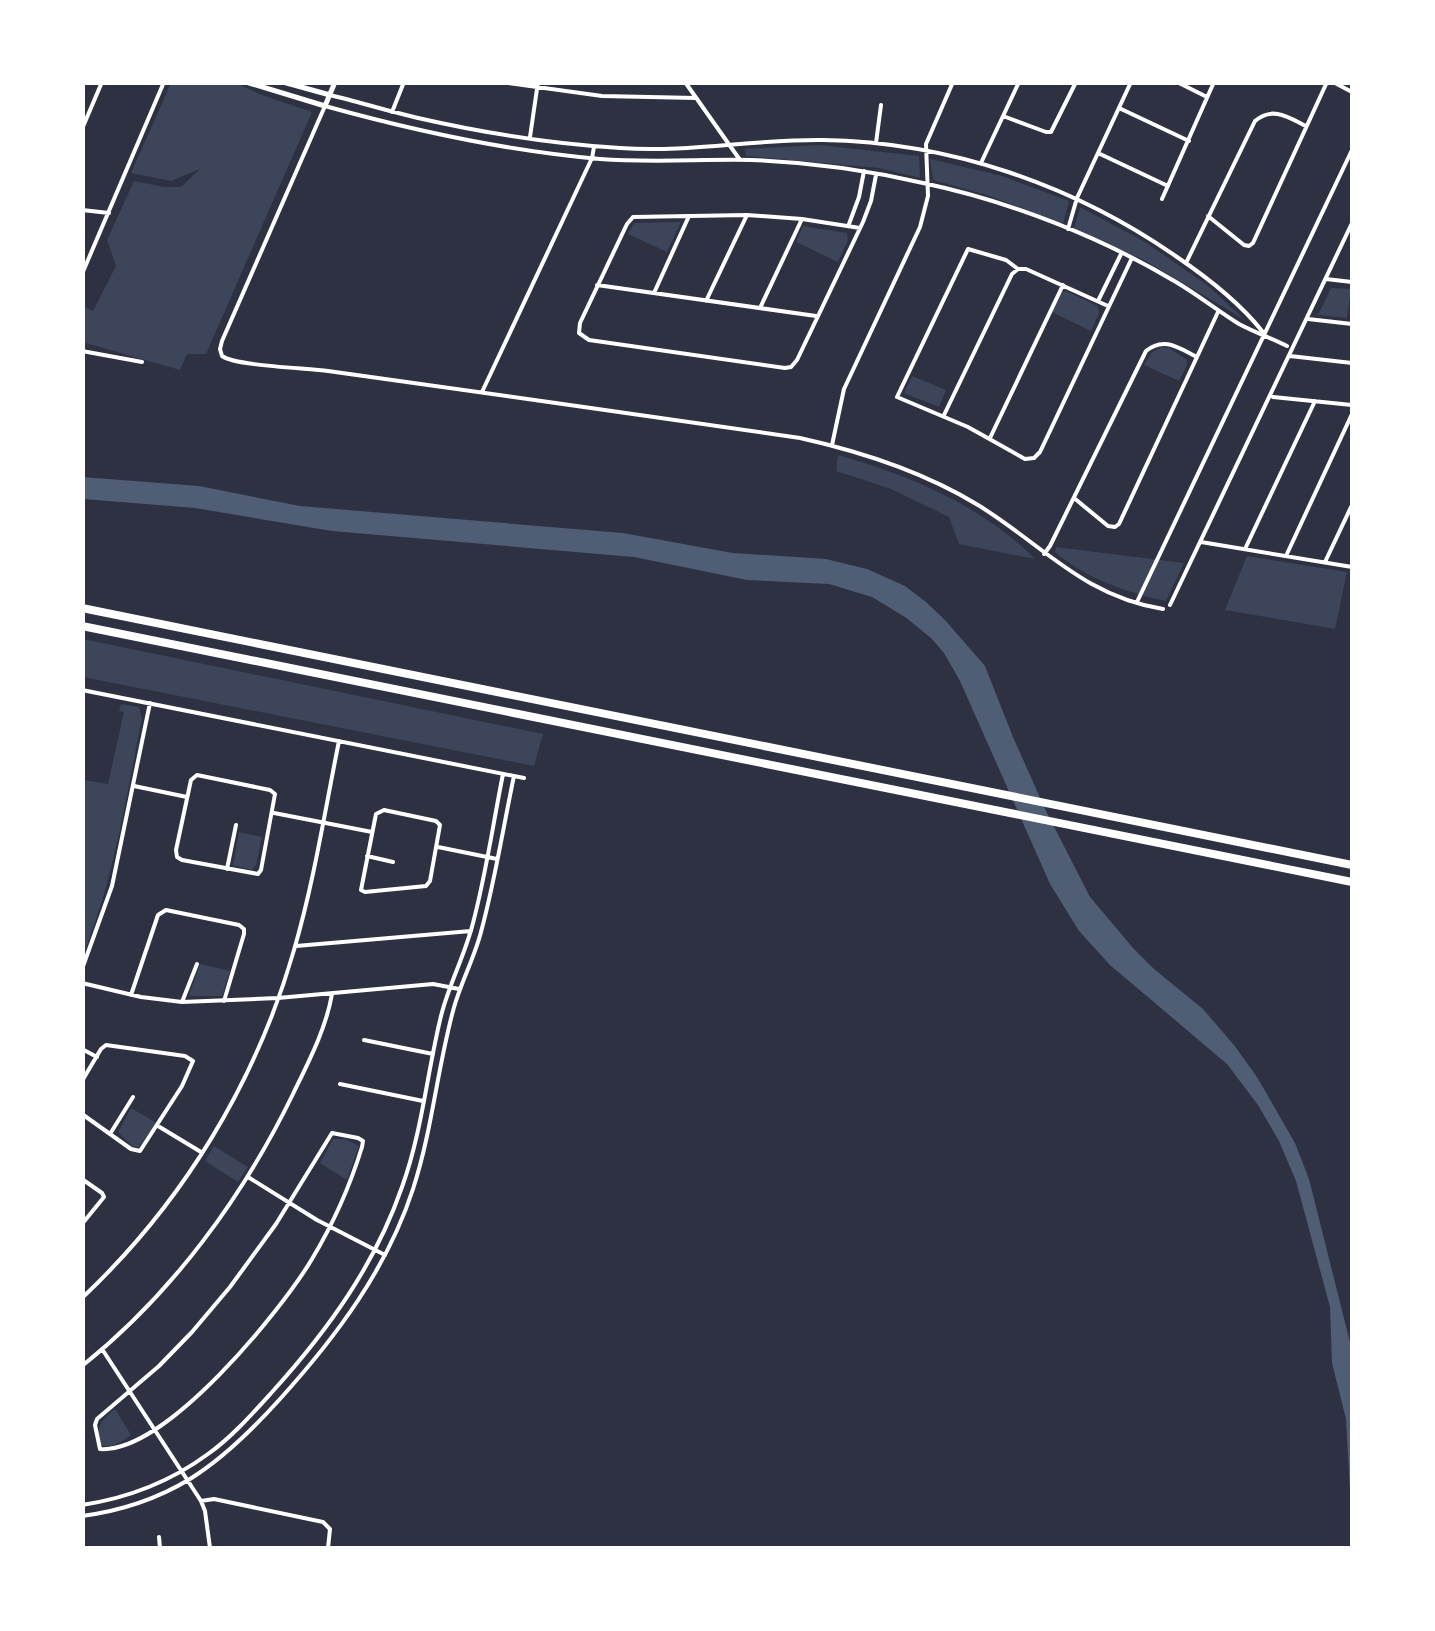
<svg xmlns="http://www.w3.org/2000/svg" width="1435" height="1631" font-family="'Space Grotesk',sans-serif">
<rect width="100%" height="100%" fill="#2d3142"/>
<path fill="#3c4559" d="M171 83H236L259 94 312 112 206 354H187L180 370 82 342 83 306 93 311 116 266 107 240 134 181 164 187H181L200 169 171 181 131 173Z
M820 145 919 156 920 178 879 168 746 156 745 149Z
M930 159 1002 176 1069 201 1063 224 987 195 933 180Z
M1080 207 1145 242 1207 285 1245 320 1144 260 1074 229Z
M681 222 667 252 628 234 634 223Z
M803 226 847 233 848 240 838 262 796 242Z
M1331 288 1351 289 1347 318 1318 315Z
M1066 291 1098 306 1099 313 1091 331 1052 312 1061 293Z
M1162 347 1169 348 1187 360V365L1179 381 1144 365 1152 352Z
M912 376 946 390 939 407 904 393Z
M838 455C911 476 981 505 1035 559L959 544 949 517 891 489 836 471Z
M1056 547 1184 563 1166 601C1126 592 1086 579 1055 552Z
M1247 556 1347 572 1335 629 1225 610Z
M83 639 543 734 534 766 83 677Z
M121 704 139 707 142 718C126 797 114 880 83 955V780L108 784 124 712 119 711Z
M239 832 262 837 256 865 252 870 233 865Z
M200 964 230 971 222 996H190V992Z
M131 1108 157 1123 138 1148 132 1146 118 1132Z
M333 1139H345L359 1146 347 1180 320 1163Z
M214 1146 248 1167 238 1182 205 1161Z
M115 1409 131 1435C122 1441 113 1449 101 1445 94 1428 102 1419 115 1409Z"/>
<path fill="#4f5d75" d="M82 477 199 486 300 506 623 533 733 553 826 559 867 569 905 586 926 602 945 620 985 666 1013 737 1046 811 1090 897 1133 948 1154 969 1203 1009 1234 1045 1257 1077 1295 1143 1309 1179 1352 1350V1527L1346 1419 1332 1363 1330 1307 1296 1181 1279 1141 1258 1105 1227 1064 1110 965 1079 931 1050 884 960 681 944 653 931 638 905 617 872 597 829 584 747 580 634 557 332 531 195 508 83 499Z"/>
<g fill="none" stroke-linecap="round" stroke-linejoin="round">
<path stroke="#fff" stroke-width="4" d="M501 82 602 96 696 98
M685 82 740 160
M1177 82 1207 97
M1333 82 1352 92
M330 95C359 102 388 111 418 118 484 133 552 144 620 148 688 153 755 139 823 140 950 142 1074 185 1177 257 1208 278 1239 302 1262 331
M1119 108 1189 141
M392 112 404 82
M1003 116 1046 132H1051L1076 82
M82 129 102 82
M530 137 538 82
M876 143 881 105
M1098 153 1168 186
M981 163 1019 82
M1162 199 1214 82
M82 210 109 213
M1208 216 1244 245 1249 246 1253 243 1327 82
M849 224 859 197 864 171
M860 228 802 219 747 215 633 217 627 224 580 323 579 333 589 340 785 368 791 367 797 360 863 222 871 201 876 175
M1068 229 1077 198 1131 82
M1186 263 1255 121C1272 106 1288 117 1306 126
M82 274 164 82
M1326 279 1352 282
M597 285 816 316
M654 293 689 216
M1099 299 1121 254
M706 301 747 215
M1108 306 1026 269H1018L1006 260 968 249 897 397 968 427 1025 459 1034 458 1040 452 1131 260
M760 308 802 219
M1308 319 1352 324
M82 351 142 362
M1290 356 1352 363
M482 392 592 158 594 147
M1273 397 1352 405
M944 415 1012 274 1018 269
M990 438 1063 285
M832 445 844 389 920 227 928 196 926 144 953 82
M1074 498 1108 526 1115 527 1119 524 1218 312
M1201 542 1352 567
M1245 549 1315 401
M1044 554 1050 546 1146 351C1164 336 1179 348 1197 357
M1286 556 1352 414
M1325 562 1352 505
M1137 602 1352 150
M1170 605 1352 223
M1163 609C1083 596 1043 545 978 505 924 472 863 452 800 438 643 415 485 393 328 371 306 368 236 366 222 356L220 349 222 341 325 106C415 131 507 151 600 159 650 163 701 159 751 160 809 162 867 170 923 183 1009 201 1101 237 1176 282 1198 295 1218 311 1239 324 1254 332 1271 338 1287 346
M82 690 524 778
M197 775 270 790 275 794 261 870 258 874 182 860 177 857 176 850 191 780Z
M134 786 187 797
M384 810 436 821 440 825 430 881 426 886 365 892 361 890 376 814Z
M274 813 372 832
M438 847 497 859
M367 856 393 862
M227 869 236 825
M296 946 471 931
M82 969 112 886 150 703
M82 983 141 997 182 1002 278 998 433 984 459 989
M131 995 158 915 166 910 239 925 244 929V934L224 1001
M182 1002 197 964
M364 1040 433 1054
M82 1049 97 1057
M82 1081 101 1049 106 1045 185 1056 193 1061 182 1086 140 1151 131 1149 82 1114
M340 1084 423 1101
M158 1126 201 1152
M332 1133 358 1138 363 1141 362 1147C350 1186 333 1224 312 1259 281 1311 165 1454 100 1449L95 1425 97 1419 159 1366 192 1332 230 1287 276 1224Z
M110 1134 133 1097
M248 1177 317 1220 385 1255
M82 1179 102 1193 104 1197 82 1224
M82 1298C183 1203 256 1082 294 950 314 882 325 810 339 741
M102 1349 201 1501 205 1511 210 1548
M82 1366C172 1294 243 1197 293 1094 308 1063 326 1029 332 994
M201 1501 214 1499 323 1522 330 1529 328 1548
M82 1505C128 1498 170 1482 208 1454 232 1437 253 1413 273 1391 328 1330 375 1265 402 1187 422 1132 427 1073 441 1016 449 984 465 955 473 923 486 874 493 824 503 774
M82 1516C120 1511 157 1499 190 1479 224 1458 253 1429 280 1399 336 1337 387 1269 413 1189 432 1131 437 1070 453 1011 460 984 474 959 481 932 495 881 503 828 514 776
M159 1537 160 1548"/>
<path stroke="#fff" stroke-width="5" d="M246 82 325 106 335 82
M283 82 330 95"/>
<path stroke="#fff" stroke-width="8" d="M82 608 1352 865
M82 626 1352 882"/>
</g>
<rect width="1435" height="1631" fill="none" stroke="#ffffff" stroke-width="170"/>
</svg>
